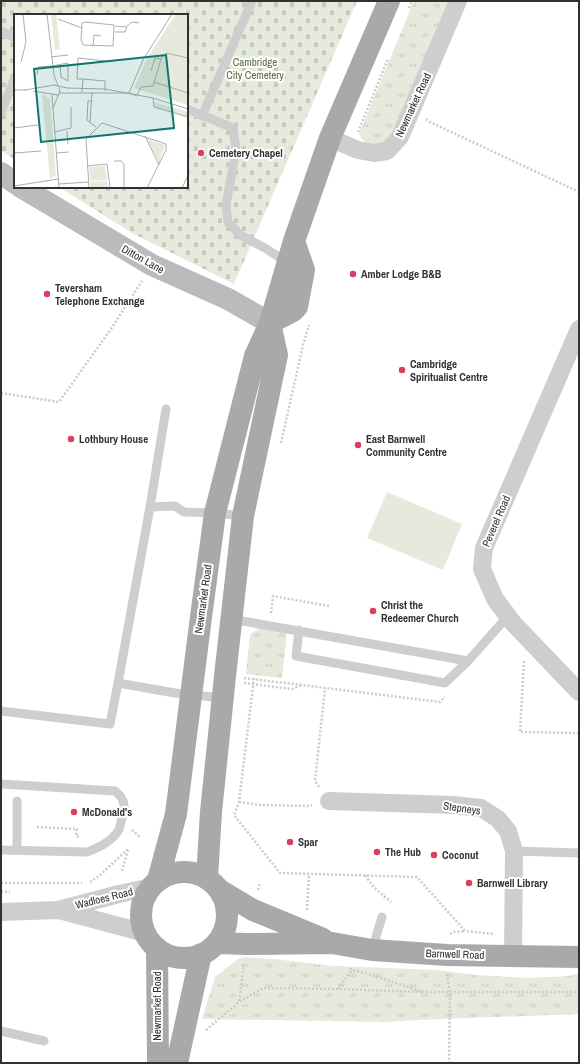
<svg xmlns="http://www.w3.org/2000/svg" width="580" height="1064" font-family="'Archivo Narrow',sans-serif">
<defs>
<pattern id="grass-tufts" width="24" height="20" patternUnits="userSpaceOnUse"><rect width="24" height="20" fill="#e6eadd"/><path d="M3 7l-1-3M5 7V3M7 7l1-3M15 17l-1-3M17 17v-4M19 17l1-3" fill="none" stroke="#c6c9be"/></pattern>
<pattern id="cemetery-stones" width="16" height="16" patternUnits="userSpaceOnUse"><rect width="16" height="16" fill="#e6eadd"/><path d="M2 7V4a2 2 0 0 1 4 0v3zM10 15v-3a2 2 0 0 1 4 0v3z" fill="#c6c9be"/></pattern>
</defs>
<rect width="100%" height="100%" fill="#fff"/>
<path fill="url(#grass-tufts)" d="M414 1H453L396 134 384 146C372 146 365 146 359 134Z
M261 627 287 632 282 678 246 674 250 634Z
M245 957 273 959 334 966 436 970 476 975 530 978 568 976 579 974V1014L417 1020 385 1022 202 1019 215 977 238 959Z"/>
<path fill="url(#cemetery-stones)" d="M1 1H357L234 284 132 233 59 187H187V15H15V160L1 150Z"/>
<path fill="#e6eadd" d="M387 492 462 524 443 570 367 538Z"/>
<g fill="none" stroke-linecap="round" stroke-linejoin="round">
<path stroke="#cbcbcb" stroke-width="2.5" stroke-dasharray="2 2" stroke-linecap="butt" d="M409 8 412 1
M426 119 430 122 579 192
M358 132 388 59
M1 393 59 402 111 329 142 281
M281 443 303 345 309 325
M271 613 273 596 329 606
M524 661 520 732 579 733
M244 678 440 702 445 697
M254 678 239 802 234 815 280 873 417 877 465 931 495 934
M244 683 292 689 302 685
M319 787 315 781 325 688
M239 802 261 805 307 806 312 805
M37 827 77 829 76 836 80 837
M132 830 141 838
M122 871 128 850
M366 875C369 885 383 895 391 902
M90 882 99 876 128 849
M1 883H82
M258 890 260 883
M1 891 10 892
M307 910 309 874
M450 934 454 932 465 931
M350 968 352 970 368 974 423 992H579
M447 974 450 993 449 1063
M338 989 352 970
M239 1001 244 964
M206 1030 239 1002 263 988 338 989 423 992"/>
<path stroke="#cecece" stroke-width="9" d="M1 31 15 38
M15 77 10 90 15 92
M187 109 233 128 236 150 226 205 228 222 240 235 265 248 288 263
M1 112 10 90
M202 116 252 1
M150 507 166 409
M231 619 468 661
M299 630 296 656 445 683 468 661 508 616
M222 698 175 693 118 683 150 507 175 506 184 512 215 513 243 516
M1 711 110 724 118 683
M1 784 115 791C127 800 125 809 121 822 120 825 120 829 118 831 112 841 98 848 87 852L1 850
M17 850V801
M514 851 579 853
M372 950 382 917
M1 1031 44 1041"/>
<path stroke="#cecece" stroke-width="18" d="M330 138 358 150 374 153 387 151 400 137 458 1
M579 329 484 548 482 569 495 599 513 623 579 692
M329 801 453 805 481 808 498 819 508 831 514 851 513 956
M59 910 145 933
M1 912 58 910 119 894 151 887"/>
<path stroke="#bbb" stroke-width="22" d="M1 173 15 183
M21 187 152 265 228 299 270 323"/>
<path stroke="#a9a9a9" stroke-width="22" d="M270 323 293 311 297 307 304 270 294 241
M141 915a43 43 0 1 1 86 0a43 43 0 1 1-86 0Z
M207 878 211 812 225 676 243 516 277 355 270 323
M158 880 176 814 201 617 215 513 255 356 270 323 294 241 330 138 389 1
M221 891 253 910 323 939
M217 943 247 944 332 943 372 950 447 955 579 957
M157 948 158 1063
M177 1063 201 954"/>
</g>
<g fill="#db3f60" stroke="#fff" stroke-width="1.5">
<circle cx="201" cy="153" r="4"/>
<circle cx="353" cy="274" r="4"/>
<circle cx="47" cy="294" r="4"/>
<circle cx="402" cy="370" r="4"/>
<circle cx="71" cy="439" r="4"/>
<circle cx="358" cy="445" r="4"/>
<circle cx="373" cy="611" r="4"/>
<circle cx="74" cy="812" r="4"/>
<circle cx="290" cy="842" r="4"/>
<circle cx="377" cy="852" r="4"/>
<circle cx="434" cy="855" r="4"/>
<circle cx="469" cy="883" r="4"/>
</g>
<g text-anchor="middle" stroke-width="4" stroke-linejoin="round" paint-order="stroke">
<g font-size="11" fill="#5a6b40" stroke="#fff">
<text x="255" y="66">Cambridge<tspan x="255" dy="13">City Cemetery</tspan></text>
</g>
<g font-size="11" fill="#313131" stroke="#fff">
<text transform="translate(413 105) rotate(-65)" y="4">Newmarket Road</text>
<text transform="translate(143 259) rotate(29)" y="4">Ditton Lane</text>
<text transform="translate(496 521) rotate(-67)" y="4">Peverel Road</text>
<text transform="translate(203 599) rotate(-82)" y="4">Newmarket Road</text>
<text transform="translate(462 808) rotate(8)" y="4">Stepneys</text>
<text transform="translate(104 898) rotate(-14)" y="4">Wadloes Road</text>
<text transform="translate(455 954) rotate(2)" y="4">Barnwell Road</text>
<text transform="translate(157 1006) rotate(-90)" y="4">Newmarket Road</text>
</g>
<g font-size="11" font-weight="bold" fill="#313131" stroke="#fff" text-anchor="start">
<text x="209" y="157">Cemetery Chapel</text>
<text x="361" y="278">Amber Lodge B&amp;B</text>
<text x="55" y="292">Teversham<tspan x="55" dy="13">Telephone Exchange</tspan></text>
<text x="410" y="368">Cambridge<tspan x="410" dy="13">Spiritualist Centre</tspan></text>
<text x="79" y="443">Lothbury House</text>
<text x="366" y="443">East Barnwell<tspan x="366" dy="13">Community Centre</tspan></text>
<text x="381" y="609">Christ the<tspan x="381" dy="13">Redeemer Church</tspan></text>
<text x="82" y="816">McDonald's</text>
<text x="298" y="846">Spar</text>
<text x="385" y="856">The Hub</text>
<text x="442" y="859">Coconut</text>
<text x="477" y="887">Barnwell Library</text>
</g>
</g>
<g transform="translate(14 14)">
<rect width="174" height="174" fill="#fff"/>
<path d="M37 0H42L46 35 41 36ZM28 80 36 85 42 161 36 165ZM140 88 174 98V103L141 93ZM133 125 151 131 145 149ZM91 152 93 166 76 167 75 153ZM93 167 94 174H77L76 168Z" fill="#e6eadd"/>
<path d="M162 0H174V91L120 74 133 44Z" fill="#e6eadd"/>
<path fill="none" stroke="#adadad" stroke-width="1" d="M33 0 40 61 44 72M44 5 68 14M71 8 100 11 99 32 69 31 67 26 68 9ZM113 12 118 8 125 9M101 18H111L113 13 101 12M79 32 80 21 87 22M37 43 54 41M7 48 12 28 9 0M38 52 54 49V67L47 63 46 51M137 57 141 44 147 45M23 61 24 53 38 52M69 65H63L64 44 92 47M140 68 174 79M0 76H13M11 76 40 71 53 74 91 75 139 84 174 95M19 77 44 81M68 78 69 65 91 67V77M45 79H115L123 82M115 79 129 46 158 0M38 81 45 174M123 81 127 73 139 72 147 45 152 39 174 44M139 84 140 93 174 103M78 87H74L73 106 82 113M39 94 46 77 45 73M76 108 78 78M0 114 24 111M53 117 54 130M40 118 57 114V93M131 122 145 151M0 139 27 137M42 139 55 138M100 147H107L110 150V174M73 152 93 150 96 174M45 170 75 168M0 172 44 165M75 174 72 125 88 109 152 130V136L133 174M168 174 174 161"/>
<path fill="#0f766e" fill-opacity="0.15" stroke="#0f766e" stroke-width="2" d="M152 41 160 114 27 128 20 55Z"/>
<rect width="174" height="174" fill="none" stroke="#313131" stroke-width="2"/>
</g>
<rect width="580" height="1064" fill="none" stroke="#313131" stroke-width="4"/>
</svg>
